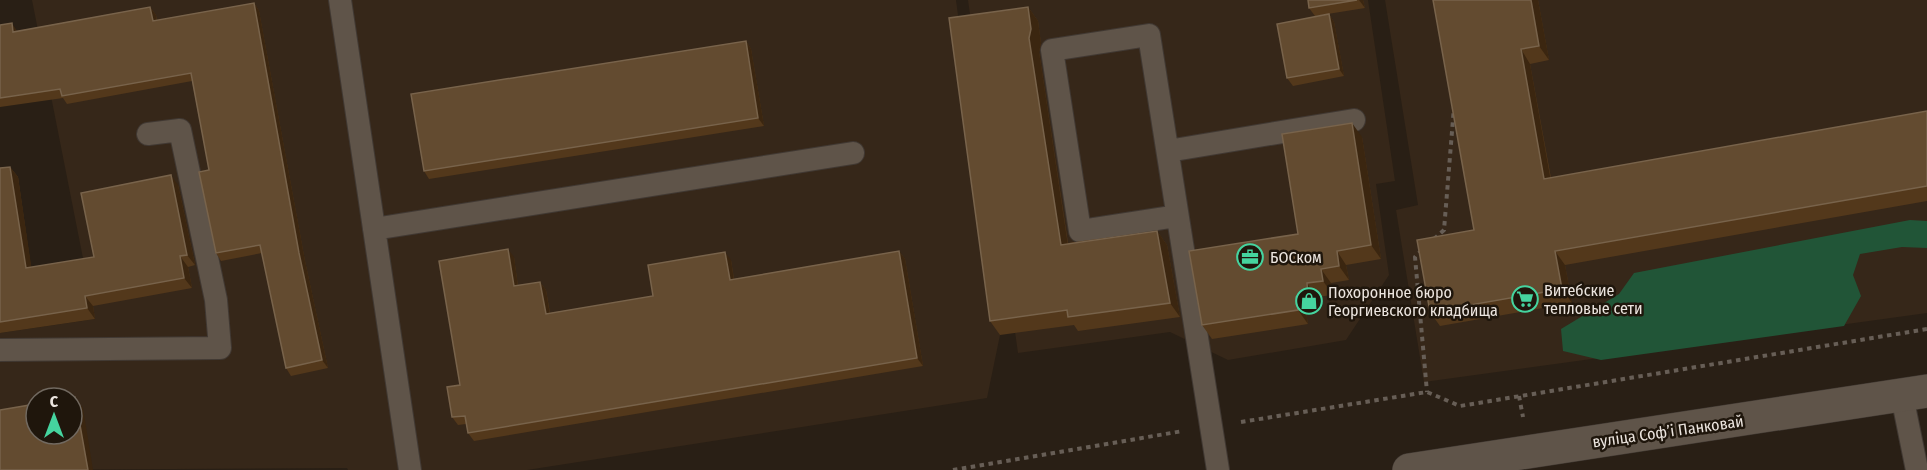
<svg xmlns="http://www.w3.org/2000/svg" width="1927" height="470" font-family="'Fira Sans Condensed',sans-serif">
<rect width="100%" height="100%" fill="#291f15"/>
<path fill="#362719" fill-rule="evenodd" d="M32 0H956L1000 335 987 398 527 470H348L347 468 0 470V333L95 319ZM36 398H72V434H36Z
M968 0H1368L1395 181 1376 184 1389 275 1346 340 1228 360 1170 332 1018 353Z
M1385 0H1927V313L1424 382 1396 210 1418 205Z"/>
<path fill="#215537" d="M1910 220 1927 221V248L1902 247 1860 254 1853 275 1861 296 1844 326 1601 360 1563 351 1561 329 1619 294 1634 273Z"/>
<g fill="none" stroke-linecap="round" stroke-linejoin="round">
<g stroke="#413933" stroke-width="24">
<path id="lane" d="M340 0 410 470
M1168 151 1354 120
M1177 216 1080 231 1052 50 1149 35 1218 470
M374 229 853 153
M0 350 220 348 216 300 180 130 148 134
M1902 396 1917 470"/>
</g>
<g stroke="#413933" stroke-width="34">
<path id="street" d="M1409 470 1927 391"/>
</g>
<path stroke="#675e56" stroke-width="4" stroke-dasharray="4.5 4.5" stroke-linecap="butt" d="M1434 239 1444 230 1454 107
M1422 250 1415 257 1427 392
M1519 396 1523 417
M1241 422 1427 392 1460 406 1927 329
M953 470 1183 431"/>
<use href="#lane" stroke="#5f5449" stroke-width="22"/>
<use href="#street" stroke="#5f5449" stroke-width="33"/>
</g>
<path fill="#53381b" d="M1308 0H1363L1365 8 1315 16 1309 8Z
M1433 0H1538L1549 60 1530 64 1551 178 1927 111V201L1565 265 1572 303 1440 326 1430 312 1474 230Z
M254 3 259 11 305 261 328 368 291 376 286 368 262 253 221 261 216 253 209 170 192 81 67 104 63 98 0 107V25L17 31 150 7 156 15 157 20Z
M1028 7 1038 21 1041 43 1039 52 1068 243 1157 231 1167 245 1180 317 1078 331 1074 325 1000 335 990 321Z
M1329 14 1334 22 1344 76 1293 86 1287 78Z
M746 41 751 49 764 126 429 179 424 171Z
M1362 137 1381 259 1346 265 1349 280 1331 283 1333 295 1316 297 1318 310 1306 312 1308 324 1212 339 1202 325 1298 234Z
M10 167 18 177 31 267 94 257 178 185 195 265 188 267 192 288 93 306 95 319 0 333V168Z
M899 251 905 259 923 366 474 441 468 433 466 424 458 425 452 417 460 385 514 257 518 286 540 282 546 290 550 313 653 296 731 260 734 279Z"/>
<path fill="#3b2610" d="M1359 0H1363L1365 8Z
M1531 0H1538L1549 60 1539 46Z
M254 3 259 11 305 261 328 368 322 360 299 253Z
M150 7 156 15 158 29 153 21Z
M1028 7 1038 21 1041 43 1039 52 1070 259 1061 245 1029 38Z
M1329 14 1334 22 1344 76 1339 69Z
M12 23 17 31 13 32Z
M746 41 751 49 764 126 758 118Z
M1521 49 1530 64 1553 193 1544 179Z
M1352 123 1362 137 1381 259 1371 245Z
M10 167 18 177 33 278 26 268Z
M171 175 178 185 195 265 187 255Z
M1157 231 1167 245 1180 317 1170 303Z
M508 249 514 257 519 294 514 286Z
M899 251 905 259 923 366 917 358Z
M1337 251 1346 265 1349 280 1339 266Z
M1555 251 1565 265 1572 303 1562 289Z
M725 252 731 260 735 288 730 280Z
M180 256 188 267 192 288 184 278Z
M1321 269 1331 283 1333 295 1323 281Z
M540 282 546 290 551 322 546 314Z
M1307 283 1316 297 1318 310 1308 296Z
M85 296 93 306 95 319 87 308Z
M1296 297 1306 312 1308 324 1298 310Z
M75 397 83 408 93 470H88Z"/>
<path fill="#634b30" stroke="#78634b" stroke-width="1.5" d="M1308 0H1357L1309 8Z
M1433 0H1531L1539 46 1521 49 1544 179 1927 111V186L1555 251 1562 289 1430 312 1417 240 1474 230Z
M254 3 299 253 322 360 286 368 260 245 216 253 199 172 209 170 191 73 62 96 60 89 0 98V25L12 23 13 32 150 7 153 21Z
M1028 7 1031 29 1029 38 1061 245 1157 231 1170 303 1068 317 1067 310 990 321 949 18Z
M1329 14 1339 69 1287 78 1277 24Z
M746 41 758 118 424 171 411 94Z
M1352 123 1371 245 1337 251 1339 266 1321 269 1323 281 1307 283 1308 296 1296 297 1298 310 1202 325 1189 251 1298 234 1282 134Z
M10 167 26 268 94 257 81 193 171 175 187 255 180 256 184 278 85 296 87 308 0 322V168Z
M508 249 514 286 540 282 546 314 653 296 648 265 725 252 730 280 899 251 917 358 468 433 465 416 452 417 447 387 460 385 439 261Z
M75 397 88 470H0V410L36 404V434H72V398H69Z"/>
<defs>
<g id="office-ring" transform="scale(1.35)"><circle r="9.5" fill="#1f160c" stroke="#45d49f" stroke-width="1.5"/><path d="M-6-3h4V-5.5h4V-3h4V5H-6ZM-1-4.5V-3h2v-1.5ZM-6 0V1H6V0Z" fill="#45d49f"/></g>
<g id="supermarket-ring" transform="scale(1.35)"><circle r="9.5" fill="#1f160c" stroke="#45d49f" stroke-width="1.5"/><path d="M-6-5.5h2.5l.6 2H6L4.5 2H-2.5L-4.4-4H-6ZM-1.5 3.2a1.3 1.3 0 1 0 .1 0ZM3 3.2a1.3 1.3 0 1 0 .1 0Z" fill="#45d49f"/></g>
<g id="shop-ring" transform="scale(1.35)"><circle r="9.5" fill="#1f160c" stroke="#45d49f" stroke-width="1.5"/><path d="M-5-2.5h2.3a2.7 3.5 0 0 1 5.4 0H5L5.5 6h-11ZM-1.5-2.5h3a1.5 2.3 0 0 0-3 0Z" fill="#45d49f"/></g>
</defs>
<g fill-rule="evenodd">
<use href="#office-ring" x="1250" y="257"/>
<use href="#supermarket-ring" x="1525" y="299"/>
<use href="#shop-ring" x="1309" y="301"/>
</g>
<g text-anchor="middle" stroke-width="5" stroke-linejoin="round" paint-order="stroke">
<g font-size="16" fill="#ece5df" stroke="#1f160c" text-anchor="start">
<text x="1270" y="263">БОСком</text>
<text x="1544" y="296">Витебские<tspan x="1544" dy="18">тепловые сети</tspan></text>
<text x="1328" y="298">Похоронное бюро<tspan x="1328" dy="18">Георгиевского кладбища</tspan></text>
</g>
<g font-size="16" fill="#ece5df" stroke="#1f160c">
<text transform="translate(1668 431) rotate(-8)" y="6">вуліца Софʼі Панковай</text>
</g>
</g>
<g transform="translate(54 416)"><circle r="28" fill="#1f160c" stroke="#716960" stroke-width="1.5"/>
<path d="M0-4.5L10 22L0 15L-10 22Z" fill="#45d49f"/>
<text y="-9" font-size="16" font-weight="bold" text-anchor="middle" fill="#ece5df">С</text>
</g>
</svg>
